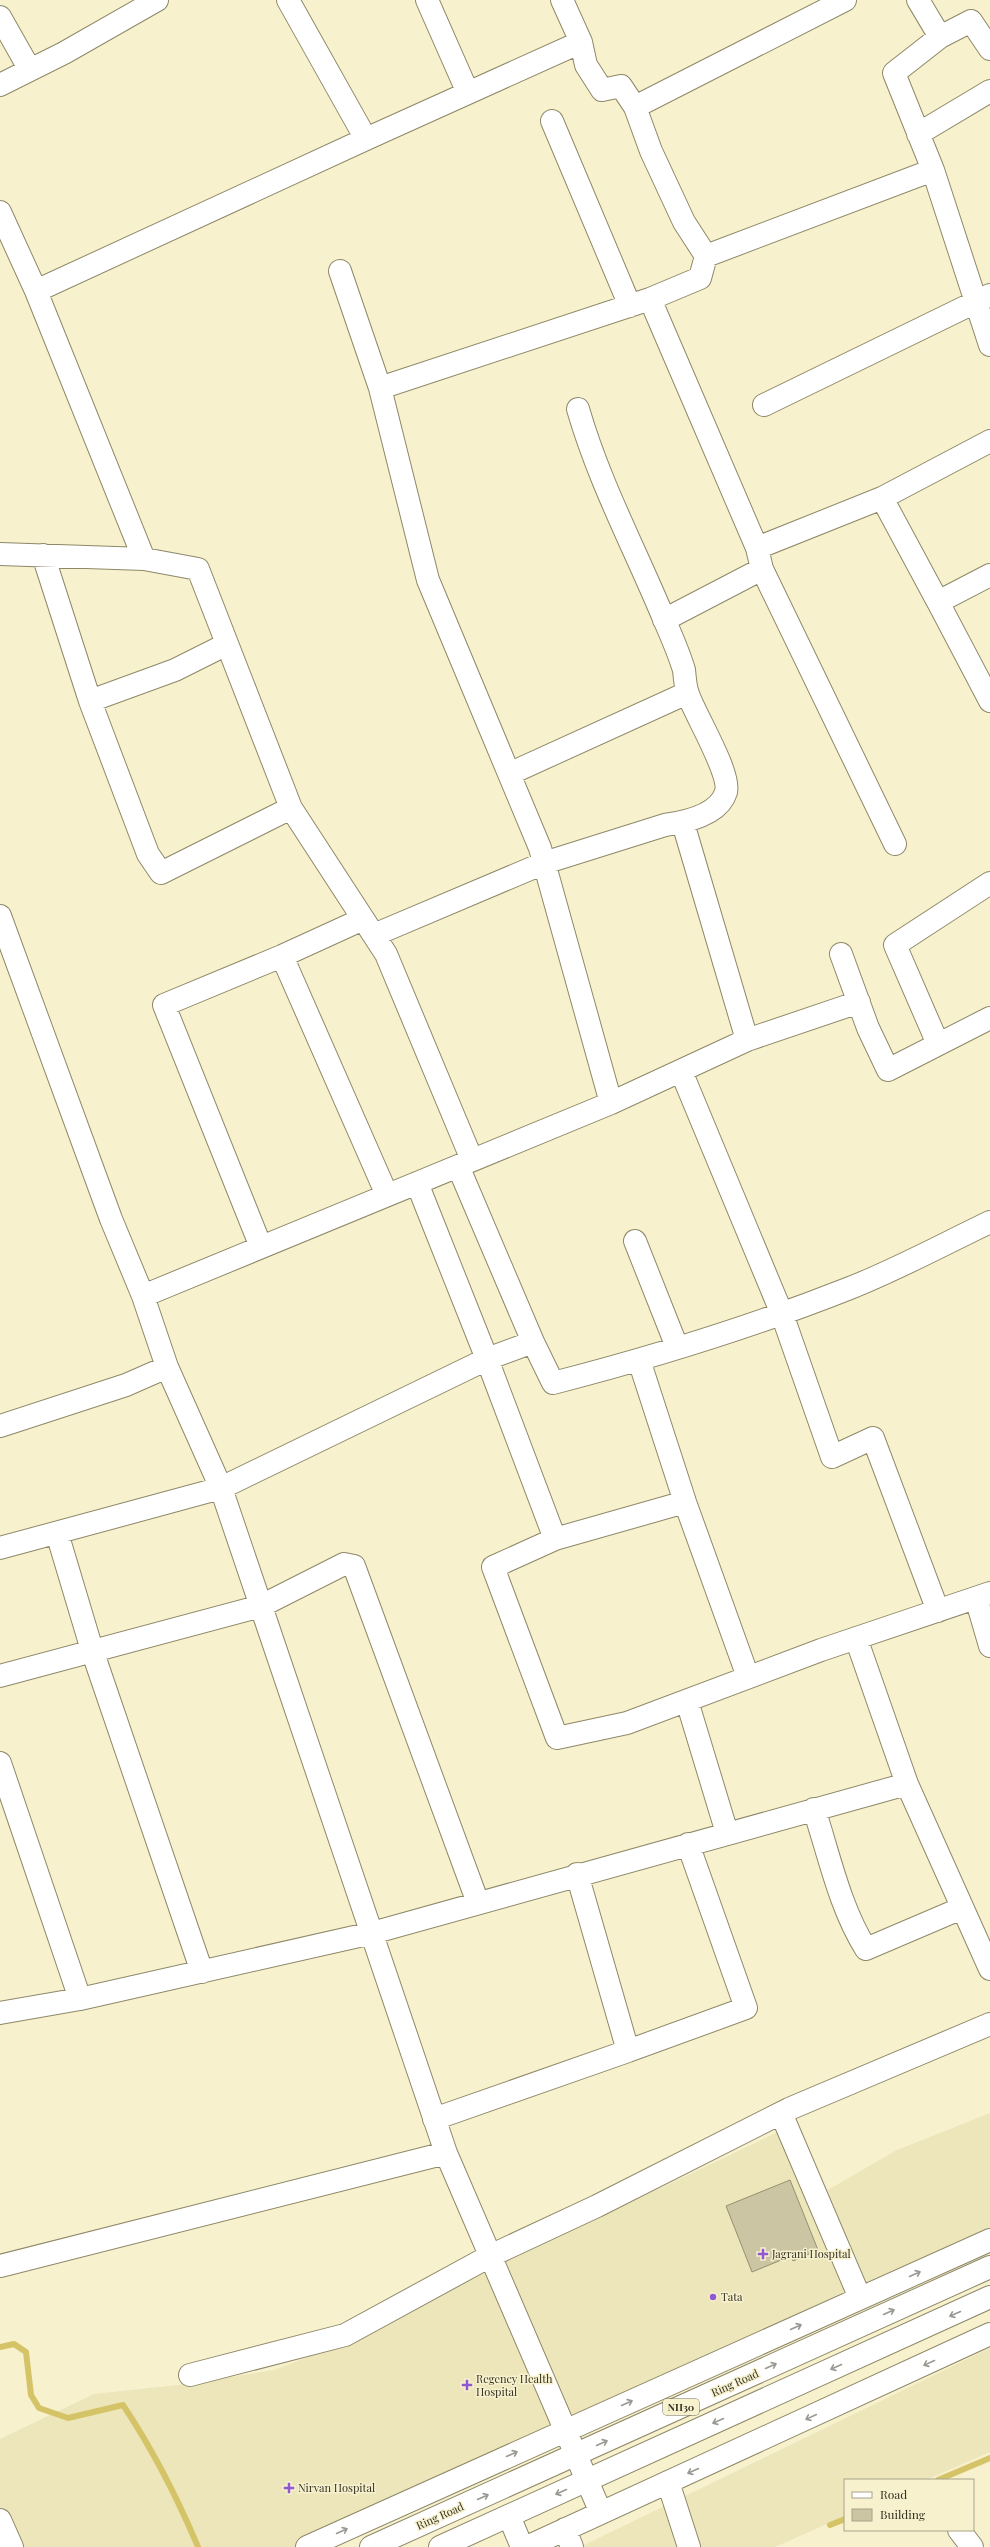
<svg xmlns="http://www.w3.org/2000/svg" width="990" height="2547" font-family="'Playfair Display',serif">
<rect width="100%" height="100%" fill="#f7f1ce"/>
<path fill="#ede6bb" d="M990 2113V2235L296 2547H0V2439L94 2394 187 2384 274 2370 347 2342 504 2263 797 2123 826 2191 897 2150Z
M990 2348V2452L926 2480H845V2516L775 2547H580Z"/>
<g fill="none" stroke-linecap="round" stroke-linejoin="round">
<path stroke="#d5c467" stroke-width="6" d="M0 2347 14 2344 26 2352 31 2395 39 2408 68 2418 123 2405C153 2450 177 2497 198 2547
M938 2480 990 2458
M830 2525 845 2519"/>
</g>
<path fill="#cbc5a3" stroke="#95906f" d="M790 2180 818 2250 793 2261 791 2256 752 2272 726 2206Z"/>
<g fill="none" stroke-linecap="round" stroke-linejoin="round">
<g stroke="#8e8868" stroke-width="24">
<path id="minor" d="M427 0 468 93
M918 0 940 37 894 73 933 170 990 345
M0 17 30 70
M940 37 971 21 990 49
M581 42 586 65 602 90 621 86 635 107 651 151 684 222 706 256
M0 85 64 53 157 0
M635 107 845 0
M552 121 630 306
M918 134 990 91
M366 139 581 42 562 0
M0 212 36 291
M340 271 380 388
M650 299 700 278 706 256 933 170
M764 405 990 295
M882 498 938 602 990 575
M757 548 762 569 895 844
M0 554 144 559 36 291 366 139 288 0
M43 555 90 701 148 854 161 873 291 808
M144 559 198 569 291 808 386 954 472 1160
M938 602 990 701
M664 620 762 569
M90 701 175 670 227 644
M509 774 687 693
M683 823 747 1040
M0 916 111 1219 143 1296 167 1367 221 1488 446 2153 601 2513
M374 935 544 863 665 825C686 822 719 815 726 792 731 773 695 715 688 694 685 686 685 678 684 670 679 653 671 635 664 619 635 549 599 482 578 409
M841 954 868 1028 888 1070 990 1018
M282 956 387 1195
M938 1044 895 945 990 883
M681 1071 782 1314 832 1457 873 1438 938 1611
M611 1103 747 1040 859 1002
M417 1183 487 1359 555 1539 493 1567 557 1738 627 1723 821 1650 990 1593
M635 1241 677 1347
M261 1247 164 1005 282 956 363 919
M143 1296 611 1103 540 848 428 580 380 388 650 299 757 548 882 498 990 441
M533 1342 553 1383C654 1357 754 1326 850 1288 898 1269 944 1244 990 1222
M639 1360 685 1502 748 1677
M0 1426 126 1385 167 1367
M57 1533 92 1650 202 1972
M555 1539 685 1502
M0 1548 221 1488 487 1359 533 1342 458 1166
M976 1598 990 1646
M0 1676 261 1606 344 1564 354 1566 478 1903
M687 1701 727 1833
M0 1763 80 1999 372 1933 907 1784 856 1638
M907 1784 990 1969
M814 1809C829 1855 840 1908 866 1949L962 1908
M0 2013 80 1999
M628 2051 746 2008 688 1844
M781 2113 860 2298
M434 2119 628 2051 577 1874
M0 2266 446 2153
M190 2375 345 2335 490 2256 597 2206 789 2109 990 2024
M668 2482 689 2547
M509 2516 522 2547
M0 2520 12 2547
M565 2529 572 2547
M959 2530 972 2547
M307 2547 990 2240
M527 2547 990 2334"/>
</g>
<g stroke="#8e8868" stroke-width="24">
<path id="highway" d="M371 2547 990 2267
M440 2547 990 2297"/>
</g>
<use href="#minor" stroke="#fff" stroke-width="22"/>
<use href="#highway" stroke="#fff" stroke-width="22"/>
</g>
<defs><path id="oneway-shaft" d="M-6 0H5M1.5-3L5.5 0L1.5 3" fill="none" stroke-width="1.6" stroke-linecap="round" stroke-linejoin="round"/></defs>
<g stroke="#9a9892">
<use href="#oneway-shaft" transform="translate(915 2274) rotate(-24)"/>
<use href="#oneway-shaft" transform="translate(889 2312) rotate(-24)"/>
<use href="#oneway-shaft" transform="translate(955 2314) rotate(156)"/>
<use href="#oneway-shaft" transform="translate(796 2327) rotate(-24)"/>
<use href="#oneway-shaft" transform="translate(929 2363) rotate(155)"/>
<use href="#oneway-shaft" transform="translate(771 2366) rotate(-24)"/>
<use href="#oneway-shaft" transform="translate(836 2367) rotate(156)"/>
<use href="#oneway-shaft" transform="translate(627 2403) rotate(-24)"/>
<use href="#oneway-shaft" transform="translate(811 2417) rotate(155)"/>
<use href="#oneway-shaft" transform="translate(718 2421) rotate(156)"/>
<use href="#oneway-shaft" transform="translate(602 2443) rotate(-24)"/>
<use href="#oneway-shaft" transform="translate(512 2454) rotate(-24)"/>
<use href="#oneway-shaft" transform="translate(693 2471) rotate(156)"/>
<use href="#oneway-shaft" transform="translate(561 2492) rotate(156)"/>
<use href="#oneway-shaft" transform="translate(483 2497) rotate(-24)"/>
<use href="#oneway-shaft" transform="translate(342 2531) rotate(-24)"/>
</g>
<g fill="#9059d1" stroke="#f7f1ce" stroke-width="1.5">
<path d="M761 2248h4v4h4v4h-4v4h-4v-4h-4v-4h4z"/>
<circle cx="713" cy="2297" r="4"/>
<path d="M465 2379h4v4h4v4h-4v4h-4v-4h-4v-4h4z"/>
<path d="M287 2482h4v4h4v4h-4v4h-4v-4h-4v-4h4z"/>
</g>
<g text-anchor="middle" stroke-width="3" stroke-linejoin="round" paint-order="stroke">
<rect fill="#f7f1ce" stroke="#6e6b57" stroke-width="1" x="663" y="2399" width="36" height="16" rx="3"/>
<g font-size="10" font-weight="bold" fill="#343124">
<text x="681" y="2411">NH30</text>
</g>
<g font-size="11" fill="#343124" stroke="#f7f1ce" text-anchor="start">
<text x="772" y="2258">Jagrani Hospital</text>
<text x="721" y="2301">Tata</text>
<text x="476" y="2383">Regency Health<tspan x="476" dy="13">Hospital</tspan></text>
<text x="298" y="2492">Nirvan Hospital</text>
</g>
<g font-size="11" fill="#343124" stroke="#f7f1ce">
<text transform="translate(735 2383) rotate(-24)" y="4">Ring Road</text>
<text transform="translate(440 2516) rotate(-24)" y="4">Ring Road</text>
</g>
</g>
<rect x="844" y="2479" width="130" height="52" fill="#f7f1ce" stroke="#a9a48a"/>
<rect x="852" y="2492" width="20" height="6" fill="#ffffff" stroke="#a9a48a"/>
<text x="880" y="2499" font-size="12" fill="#343124">Road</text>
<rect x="852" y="2509" width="20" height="12" fill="#cbc5a3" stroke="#a9a48a"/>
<text x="880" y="2519" font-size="12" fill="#343124">Building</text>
</svg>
